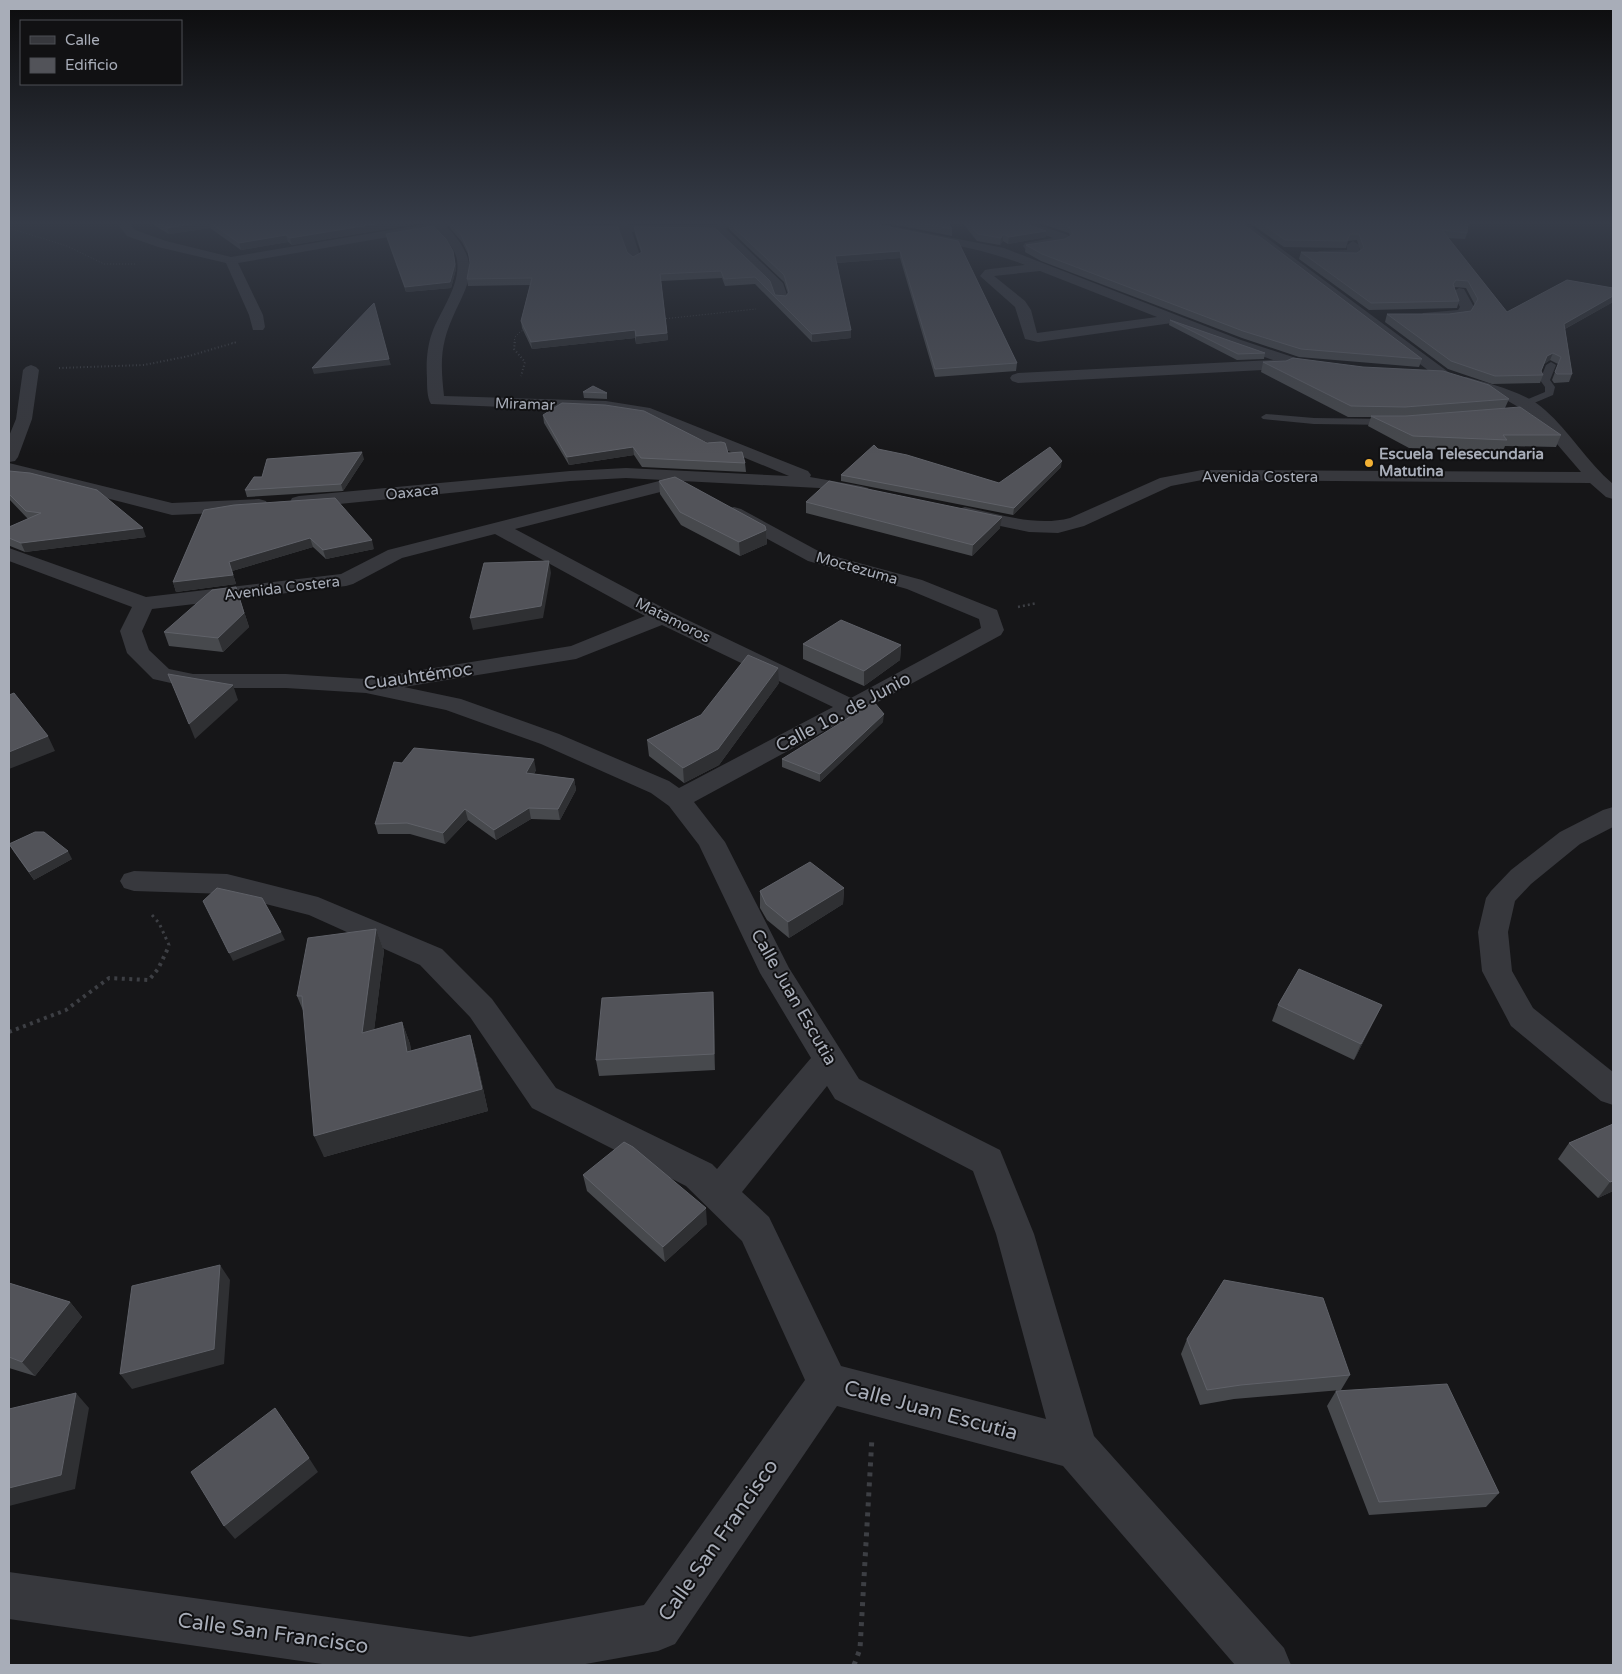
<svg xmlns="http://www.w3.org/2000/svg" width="1622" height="1674" font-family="'Varela Round',sans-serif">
<rect width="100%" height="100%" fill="#161618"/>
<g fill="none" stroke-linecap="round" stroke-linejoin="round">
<path stroke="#3d3f44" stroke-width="1" stroke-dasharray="1 2" stroke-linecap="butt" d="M9 228 67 246 104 264H135
M663 319 756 309
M232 343 237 342
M514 343 515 337 521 331 527 330"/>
<path stroke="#3d3f44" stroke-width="2" stroke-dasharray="1 2.5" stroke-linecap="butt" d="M515 342 514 349 525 362 521 376
M59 368 144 365 189 356 237 342"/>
<path stroke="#3d3f44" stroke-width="2.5" stroke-dasharray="2 3" stroke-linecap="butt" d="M1018 607 1037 603"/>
<path stroke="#3d3f44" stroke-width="3" stroke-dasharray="2.5 4" stroke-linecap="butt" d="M152 915 159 923 169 945 168 947"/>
<path stroke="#3d3f44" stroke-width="4" stroke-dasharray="3 4.5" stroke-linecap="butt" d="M9 1032 66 1010 109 978 149 980 158 969 169 946"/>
<path stroke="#3d3f44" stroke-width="5" stroke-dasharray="4 6" stroke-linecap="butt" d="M854 1665 860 1649 872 1437"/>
<path fill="#37383d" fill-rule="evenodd" d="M1551 362 1556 365 1550 380 1555 387 1553 395 1527 406H1521V402L1545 392V387L1540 380 1546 365Z
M1266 414 1314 418 1391 419 1396 422 1391 425 1314 424 1263 419 1261 417Z"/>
<path fill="#37383d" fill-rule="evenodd" d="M123 221H135L131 226 135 230 166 241 231 257 438 222 469 221 467 223 447 227C492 273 458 291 445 339 440 358 442 377 444 396L606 401 650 408 808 471 811 475 810 477 861 486 868 488 870 492 868 496 861 498 819 488 682 481 683 483 680 487 515 529 671 612 851 698 981 628 979 619 907 589 808 561 727 517 724 513 727 509 734 507 741 509 822 553 922 580 997 610 1004 630 1001 635 694 802 725 842 789 968 859 1079 1000 1150 1034 1234 1094 1436 1284 1648 1291 1665H1235L1063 1466 837 1406 675 1644 658 1651 580 1665H329L9 1619V1572L470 1637 644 1605 805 1380 742 1241 686 1186 532 1108 470 1017 420 965 309 915 227 894 134 891 124 888 120 881 124 874 134 871 227 874 318 897 442 949 492 999 556 1088 712 1164 717 1169 811 1058 760 973 699 845 669 806 651 793 541 744 446 710 366 693 286 688H193L153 679 127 653 120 631 132 607 9 561V548L146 597 341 574 388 550 663 480 626 478 570 481 299 508 292 506 290 502 292 498 299 496 570 471 626 468 789 476 646 417 606 411 431 404C427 398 427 386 427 378 426 363 427 347 432 333 440 311 461 285 457 260 455 247 444 238 435 229L238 263 263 315 265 327 263 330H253L249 315 226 263 158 247 127 236 119 226ZM495 534 645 616 571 646 366 679 286 674H193L169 669 149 650 142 631 152 609 346 586 353 584 402 558ZM662 625 833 707 679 788 669 781 559 734 461 699 404 687 576 659ZM827 1086 835 1099 973 1171 996 1234 1046 1419 841 1366 769 1217 742 1192Z
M501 221 612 225 608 221H622L628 225H716L723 221H737L726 229 783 283 788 298 786 301H776L772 287 716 233 632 232 641 258 635 262 629 258 620 232H570L507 224Z
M846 221H866L1004 248 1241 340 1299 359 1328 363 1331 366 1328 369 1323 371 1290 366 1283 369 1018 383 1012 381 1010 378 1012 375 1018 373 1273 360 1172 323 1038 342 1025 339 1015 307 980 276 985 270 990 269 1025 265C969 243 907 238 848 223ZM1040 271 1157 317 1037 333 1031 310 1025 301 994 276Z
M1010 221H1027L1068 235 1070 240 1064 244 1029 250 1025 249 1023 246 1025 243 1053 238 1012 223Z
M1231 221H1244L1447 371 1450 374 1447 377H1437Z
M1353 241 1359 245 1360 254 1358 257 1319 259 1313 255 1319 251 1347 250V245Z
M1459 288 1464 289 1474 307 1468 317 1423 319 1421 316 1423 313 1458 310 1460 307 1452 292Z
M31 365 36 367 39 370 32 419 18 457 15 461 9 462V436L16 419 23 370 26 367Z
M1466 377C1489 383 1527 393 1545 410 1570 432 1587 462 1613 484V499L1606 497 1590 483 1202 480 1171 486 1084 526 1058 533 1029 532 958 517 955 513 958 509 965 507C999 514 1036 527 1070 518L1160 478 1202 470 1581 472 1532 415 1508 401 1460 385 1458 382 1460 379Z
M9 463 172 503 259 499 266 501 268 505 266 509 259 511 172 515 9 473Z
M1613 807V827L1580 844 1531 884 1515 901 1508 932 1512 971 1533 1008 1613 1072V1105L1601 1101 1511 1026 1482 971 1478 932 1486 898 1491 891 1511 870 1560 832 1603 810Z"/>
</g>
<path fill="#47494d" d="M147 221H433L292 245 288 242 241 250 210 228 169 234Z
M540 221H607V223Z
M625 221H720L716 223H629Z
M876 221H948L952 229V236Z
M961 221H1019L1046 231V237L1008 244 1003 241 1000 245 977 241Z
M1033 221H1239L1422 359 1419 367 1299 357 1242 338 1041 261 1025 252 1026 245 1065 239 1070 236 1069 233Z
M1247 221H1468L1467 233 1465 239 1448 238 1507 312 1613 288V302L1565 329 1572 374 1569 382 1554 383 1552 380 1558 364 1550 360 1544 364 1541 371 1543 375 1540 383 1492 384 1448 369 1385 322 1387 314H1449L1471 311 1475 305 1466 288 1454 287 1459 301 1457 308 1369 310 1299 259 1301 252 1357 253 1360 250 1357 240 1348 241 1346 248 1284 247Z
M449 222 627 252 633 257 641 253 635 234 634 227 715 228 775 295 786 296 788 294 784 282 729 229V223L958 241 1017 363 1016 371 935 377 900 258 837 263 851 338 812 342 755 284 725 286 722 278 661 281 668 340 636 344 635 338 532 349 522 328 521 321 530 285 468 286 467 279 470 263 469 256 462 242 450 228Z
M386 234 454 256 456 269 451 288 406 292 387 239Z
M1170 320 1265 353 1264 359 1237 360 1169 325Z
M1263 362 1509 399 1505 408 1561 435 1556 447 1505 446 1503 451 1409 448 1368 426 1371 417H1348L1261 372Z
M583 392 607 393V399L584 398Z
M543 415 707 443 728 453 745 463 746 472 642 467 634 455 569 465 544 423Z
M878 449 999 483 1061 467 1013 515 841 481V475Z
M364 459 343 491 247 497 245 490Z
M9 471 146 537 25 552 10 546 9 547V527L28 519 9 499Z
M659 481 766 530 767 544 740 556 681 525 660 494Z
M806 502 1000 528 972 556 806 513Z
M204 510 374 549 326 559 313 547 232 571 236 584 176 592 173 582Z
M236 587 249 627 223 652 169 646 164 632Z
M803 644 901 645 900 660 864 686 803 659Z
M779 683 719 765 684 783 649 756 647 740Z
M883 722 820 782 782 767V759Z
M402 763 536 770 534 774 574 779 576 790 560 820 531 819 496 840 468 820 445 844 410 834H378L375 824Z
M9 844 72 859 34 880 14 852Z
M844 888 843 904 789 938 767 920 760 908V891Z
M376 929 384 951 374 1030 402 1022 410 1044 411 1051 470 1035 476 1057 488 1111 324 1157 304 1013 297 996Z
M1278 1005H1382L1374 1021 1354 1060 1272 1021Z
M714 1008 715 1070 599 1076 596 1060Z
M1613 1124V1191L1598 1198 1558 1159 1569 1143Z
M583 1175 707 1224 665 1262 587 1191Z
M9 1283 70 1302 82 1317 35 1376 9 1368Z
M1187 1339 1350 1375 1341 1390 1234 1399 1200 1405 1181 1354Z
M1336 1391 1499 1493 1486 1507 1369 1515 1327 1406Z"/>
<path fill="#2f3033" d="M208 221 210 228 169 234 167 228Z
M393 221H433L292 245 290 238Z
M1046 231V237L1008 244 1009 237Z
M1003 234V241L1000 245 1001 238Z
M286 235 288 242 241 250 239 243Z
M900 251V258L835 263V256Z
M454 256 456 269 451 288 406 292 405 287Z
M1613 296V302L1561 331 1564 324Z
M635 330V338L532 349 531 342Z
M851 330V338L812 342V334Z
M667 333 668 340 636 344V336Z
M1553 353 1550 360 1544 364 1547 356Z
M389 359 391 365 314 374 312 368Z
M633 447 634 455 569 465 567 457Z
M362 452 364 459 343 491 341 484Z
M1062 461 1061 467 1013 515 1014 508Z
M1002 517 1000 528 972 556 973 545Z
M143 528 146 537 25 552 21 543Z
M766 530 767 544 740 556 739 542Z
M310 538 313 547 232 571 236 584 176 592 173 582 229 562Z
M372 540 374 549 326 559 323 550Z
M549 561 551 573 543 618 473 630 470 618Z
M236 587 249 627 223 652 218 638Z
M901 645 900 660 864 686V671Z
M778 668 779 683 719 765 684 783 683 768Z
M233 685 238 700 195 739 189 724Z
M884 714 883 722 820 782V774Z
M48 736 55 751 9 769V752Z
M534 759 536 770 528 784 526 773Z
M574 779 576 790 560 820 558 809Z
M529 808 531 819 496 840 494 830Z
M465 809 468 820 445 844 443 833Z
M68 851 72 859 34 880 29 872Z
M844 888 843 904 789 938 788 922Z
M376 929 384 951 371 1055 362 1033Z
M281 932 285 940 233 961 229 953Z
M713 992 714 1008 715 1070 714 1054Z
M1382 1005 1374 1021 1354 1060 1361 1044Z
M402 1022 410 1044 414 1074 407 1052Z
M470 1035 476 1057 488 1111 324 1157 314 1136Z
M1613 1181V1191L1598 1198 1610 1182Z
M706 1208 707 1224 665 1262 663 1247Z
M220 1265 230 1280 224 1364 132 1389 120 1374Z
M70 1302 82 1317 35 1376 22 1362Z
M76 1393 89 1408 75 1489 9 1506V1488Z
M309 1458 318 1472 235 1539 224 1526Z"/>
<path fill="#525359" stroke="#5f6168" d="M156 221H393L290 238 286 235 239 243 208 221 167 228Z
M453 221H518L569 227H618L627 252 633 257 642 252 634 227 715 228 770 281 775 295 786 296 789 292 784 275 729 223 731 221H860L958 241 1017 363 935 369 900 251 835 256 851 330 812 334 755 277 724 279 721 271 660 274 667 333 636 336 635 330 531 342 521 321 532 278 467 279 470 263 468 250 461 235 449 222Z
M909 221H948L952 229Z
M966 221H1019L1046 231 1009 237 1003 234 1001 238 978 234Z
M1052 221H1239L1422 359 1301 349 1243 331 1042 254 1026 245 1065 239 1073 234 1069 227Z
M1258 221H1468L1467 233 1442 230 1507 312 1567 280 1613 288V296L1564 324 1572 374H1557L1555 372 1561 357 1553 353 1547 356 1541 371 1543 375 1495 376 1451 361 1387 314H1449L1471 311 1478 299 1468 281 1456 280 1453 284 1459 301 1371 303 1301 252 1357 253 1364 248 1359 234H1350L1347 241 1285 240Z
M433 226 446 239 453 251 455 264 450 282 405 287 386 234Z
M374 303 389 359 312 368 349 329Z
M1170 320 1265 353 1238 354Z
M1293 358 1363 367 1443 371 1489 385 1509 399 1405 407 1351 406 1263 362 1286 361Z
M593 386 607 393 583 392Z
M562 403 605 405 644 411 707 443 721 442 725 443 728 453 742 452 745 463 641 458 633 447 567 457 543 415Z
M1520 407 1561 435H1503L1507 440 1413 436 1371 416H1406Z
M874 445 878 449 907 455 999 483 1050 447 1062 461 1014 508 841 475Z
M362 452 341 484 245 490 254 477H262L267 459Z
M9 471 30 473 97 490 143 528 21 543 9 538V527L41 513 26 511 9 494Z
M675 477 765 526 766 530 739 542 680 512 659 481Z
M829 481 1002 517 973 545 806 502Z
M335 498 372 540 323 550 310 538 229 562 233 575 173 582 204 510 234 505Z
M549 561 541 606 470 618 484 563Z
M236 587 244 613 218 638 164 632 212 590Z
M841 620 901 645 864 671 803 644Z
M748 655 778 668 718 749 683 768 647 740 701 715Z
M168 674 233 685 189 724Z
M14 693 48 736 9 752V695Z
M874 702 884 714 820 774 782 759Z
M414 748 534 759 526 773 574 779 558 809 529 808 494 830 465 809 443 833 407 823 375 824 394 762 402 763Z
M35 832H44L68 851 29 872 9 844Z
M810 862 844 888 788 922 766 904 760 891Z
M217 888 262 898 281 932 229 953 203 901Z
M376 929 362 1033 402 1022 407 1052 470 1035 482 1089 314 1136 302 996H297L308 938Z
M1299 969 1382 1005 1361 1044 1278 1005Z
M713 992 714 1054 596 1060 602 998Z
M1613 1124V1181L1610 1182 1569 1143Z
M624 1142 633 1147 706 1208 663 1247 583 1175Z
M220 1265 214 1349 120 1374 132 1286Z
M1224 1280 1323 1298 1350 1375 1241 1385 1207 1390 1187 1339Z
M9 1283 70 1302 22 1362 9 1357Z
M1447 1384 1499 1493 1379 1502 1336 1391Z
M76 1393 61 1475 9 1488V1409Z
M275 1408 309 1458 224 1526 191 1472Z"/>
<linearGradient id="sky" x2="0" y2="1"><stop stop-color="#0c0c0d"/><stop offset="0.49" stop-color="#363c48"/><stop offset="1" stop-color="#363c48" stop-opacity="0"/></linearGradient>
<rect width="1622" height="455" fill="url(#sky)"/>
<circle fill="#f2b134" stroke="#111113" stroke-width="2" cx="1369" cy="463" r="5"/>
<g text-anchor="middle" stroke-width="4" stroke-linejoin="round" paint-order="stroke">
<g font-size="15" fill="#a8adb8" stroke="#111113">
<text transform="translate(525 404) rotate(2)" y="5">Miramar</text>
<text x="1260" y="482">Avenida Costera</text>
<text transform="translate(412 492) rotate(-6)" y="5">Oaxaca</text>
<text transform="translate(857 568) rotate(16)" y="5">Moctezuma</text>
<text transform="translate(282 588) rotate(-7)" y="5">Avenida Costera</text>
<text transform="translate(673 620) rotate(27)" y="5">Matamoros</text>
</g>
<g font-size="15" font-weight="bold" fill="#a8adb8" stroke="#111113" text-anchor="start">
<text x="1379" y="459">Escuela Telesecundaria<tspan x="1379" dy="17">Matutina</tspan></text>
</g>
<g font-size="18" fill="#a8adb8" stroke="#111113">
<text transform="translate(418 676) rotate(-8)" y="6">Cuauhtémoc</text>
<text transform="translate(843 712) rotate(-28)" y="6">Calle 1o. de Junio</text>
<text transform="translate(794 997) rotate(60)" y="6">Calle Juan Escutia</text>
</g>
<g font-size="21" fill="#a8adb8" stroke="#111113">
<text transform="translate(931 1410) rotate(15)" y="7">Calle Juan Escutia</text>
<text transform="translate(718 1540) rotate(-55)" y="7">Calle San Francisco</text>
<text transform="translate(273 1633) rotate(8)" y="7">Calle San Francisco</text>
</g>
</g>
<rect width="1622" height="1674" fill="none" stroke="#a8adb8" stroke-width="20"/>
<rect x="20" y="20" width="162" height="65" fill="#111113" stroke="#4d4f55"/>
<rect x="30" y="36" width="25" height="8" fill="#37383d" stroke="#4d4f55"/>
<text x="65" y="45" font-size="15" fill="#a8adb8">Calle</text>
<rect x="30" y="58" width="25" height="15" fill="#525359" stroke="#4d4f55"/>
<text x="65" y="70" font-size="15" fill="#a8adb8">Edificio</text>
</svg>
